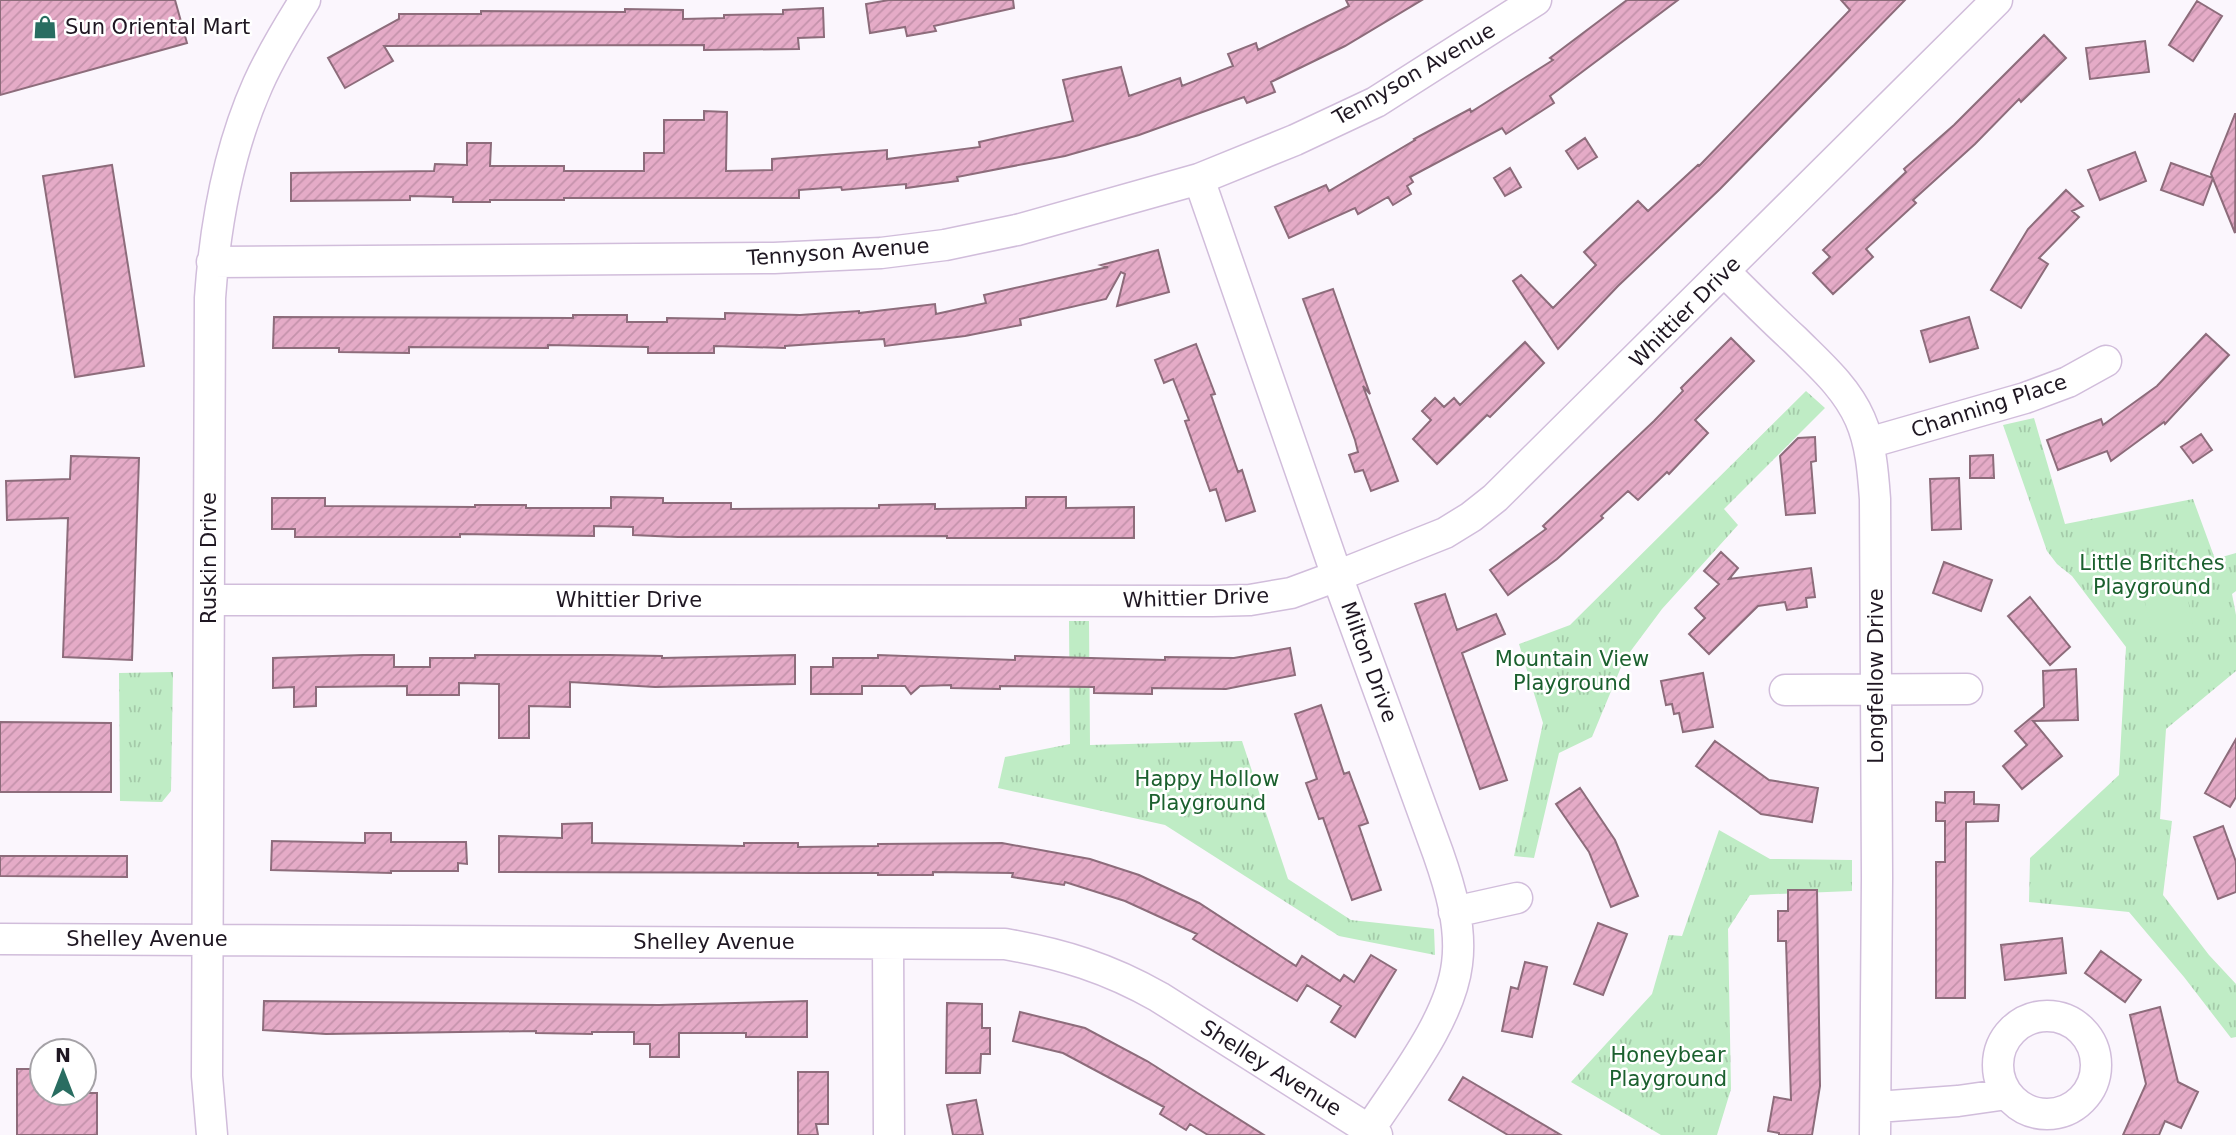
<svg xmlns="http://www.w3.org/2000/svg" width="2236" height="1135" font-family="'DejaVu Sans',sans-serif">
<defs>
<pattern id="park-tufts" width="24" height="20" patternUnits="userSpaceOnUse" patternTransform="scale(1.75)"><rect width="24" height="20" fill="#bfecc5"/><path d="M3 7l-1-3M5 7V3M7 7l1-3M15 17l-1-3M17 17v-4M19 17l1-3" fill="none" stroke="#a4caa9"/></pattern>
<pattern id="building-hatch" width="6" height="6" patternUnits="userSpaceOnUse" patternTransform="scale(1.75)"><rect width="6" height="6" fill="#e5abc7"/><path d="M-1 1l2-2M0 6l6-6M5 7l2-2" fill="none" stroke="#c492ab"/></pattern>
</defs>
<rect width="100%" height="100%" fill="#fbf6fd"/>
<path fill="url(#park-tufts)" d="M1806 391 1825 408 1724 509 1738 525 1662 609 1624 660 1592 737 1559 753 1534 858 1514 856 1543 723 1519 644 1570 625Z
M2034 418 2065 524 2193 499 2215 559 2236 553V591L2232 594 2236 615V671L2166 729 2160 819 2172 821 2163 895 2209 955 2236 984V1037L2231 1038 2184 977 2129 912 2029 902 2030 858 2119 775 2126 647 2072 576 2057 564 2047 551 2003 425Z
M1069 621H1089L1090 745 1242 741 1288 879 1351 920 1434 929 1435 955 1339 936 1165 825 998 788 1005 757 1070 744Z
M173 672 171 791 162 802 120 801 119 673Z
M1719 830 1770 859 1852 860V891L1750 895 1728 929 1731 1089 1717 1135H1661L1571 1082 1652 994 1669 935 1682 936Z"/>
<path fill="#bfecc5" d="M2178 553 2194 629 2152 637 2137 562Z"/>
<path fill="url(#building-hatch)" stroke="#8d6c7b" stroke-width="2" d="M0 0H175L187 43 0 95Z
M889 0H1013L1014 8 934 26 936 31 907 36 905 27 870 33 866 4Z
M1346 0H1422L1345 46 1271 82 1275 92 1247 103 1244 97 1139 135 1065 156 957 177 958 181 906 188V184L842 190 841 187 799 190V198H564V200H490V202H453V197L410 196V200L291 201V173L434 171 435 164 467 165V143H491L490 166H564V171H644V153H664V120H704V111L727 112 726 171 772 170V159L887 150V159L980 147 979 142 1073 121 1063 80 1121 67 1129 96 1180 78 1182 86 1233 66 1228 54 1256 43 1258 50 1349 6Z
M1627 0H1678L1550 96 1554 103 1506 134 1502 128 1410 177 1413 182 1407 186 1411 194 1393 205 1388 197 1358 214 1355 208 1289 238 1275 207 1326 185 1329 191 1415 140 1414 139 1470 109 1471 112 1553 60 1550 58Z
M1841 0H1905L1720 189 1618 286 1558 349 1513 281 1521 275 1553 308 1596 265 1584 252 1638 201 1648 211 1698 165 1699 166 1850 10Z
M2197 1 2222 16 2193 61 2169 45Z
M823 8 824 37 798 38 799 49 704 50V45L384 46 393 61 345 88 328 58 399 19V14H481V11L625 12V9L683 10V19L724 18V15L783 14V10Z
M2044 35 2066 58 2021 102 2019 99 1975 144 1913 200 1916 203 1866 249 1873 257 1833 294 1813 273 1830 257 1823 250 1906 172 1904 169 1954 125Z
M2145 41 2149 72 2090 79 2086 48Z
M2235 114H2236L2235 233 2211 174Z
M1585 138 1597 157 1578 169 1566 151Z
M2135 152 2146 181 2100 200 2088 170Z
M2171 163 2213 178 2203 205 2161 190Z
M112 165 144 366 75 377 43 176Z
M1510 168 1521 187 1505 196 1494 178Z
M2066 190 2083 206 2072 211 2079 217 2039 258 2048 264 2021 308 1991 290 2028 229Z
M1158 250 1169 292 1117 306 1125 274 1121 272 1106 299 1020 319 1021 325 965 336 885 346 884 339 785 346V348L714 346V353H648V347L548 345V348L409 347V353L339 352V348H273L274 317 573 318V315H627V322H667V318L725 319V313L800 315 859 311V313L935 304 936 314 986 303 984 295 1108 267 1101 265Z
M1333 289 1370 394 1363 386 1398 481 1371 491 1363 470 1355 472 1349 455 1358 452 1355 440 1303 299Z
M1969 317 1978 348 1930 362 1921 331Z
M2206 334 2229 355 2165 424 2164 422 2111 461 2107 451 2058 470 2047 440 2101 419 2103 425 2157 386Z
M1731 338 1754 361 1695 420 1708 433 1669 474 1667 472 1638 500 1628 491 1601 516 1603 518 1557 559 1508 595 1490 570 1546 529 1543 526 1654 421 1683 391 1681 388Z
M1525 342 1544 363 1490 417 1487 415 1437 464 1413 439 1431 420 1422 411 1435 398 1444 407 1454 398 1460 405Z
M1196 344 1215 394 1211 395 1238 472 1242 470 1255 511 1226 521 1216 489 1210 491 1185 421 1189 420 1173 379 1164 383 1155 360Z
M2201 434 2212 450 2193 463 2181 447Z
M1815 437 1816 461 1811 462 1815 513 1786 515 1780 456 1798 438Z
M1993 455 1994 478H1970V456Z
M71 456 139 458 132 660 63 657 68 518 7 520 6 481 70 479Z
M1959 478 1961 529 1932 530 1930 479Z
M611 497 663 498V503H731V509L879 508V505L935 504V509L1026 508V497H1066V508L1134 507V538H947V536L678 537 633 535V527L594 526V536L460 534V537H295V529H272V498H325V506L475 507V505H526V508H611Z
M1721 552 1738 568 1729 579 1811 568 1815 597 1806 598 1807 607 1787 610 1785 602 1758 606 1709 654 1689 634 1705 618 1695 608 1719 584 1704 571Z
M1944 562 1992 580 1981 611 1933 593Z
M1445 594 1457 630 1496 614 1505 634 1462 653 1507 780 1480 789 1415 604Z
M2030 597 2070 647 2050 665 2008 616Z
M1290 648 1295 675 1226 689 1152 688V694L1094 693V687L1000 686V689L951 688V685L920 686 911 694 905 686H862V694H811V667H833V658H878V655L1015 660V656L1165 660V657L1234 658Z
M363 655H394V667H430V658H475V655H609L662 656V658L795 655V684L655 687 570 682V707L529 706V738H499V684L459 683V695H407V686L316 687V706L294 707V687L273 688V658Z
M2076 669 2078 720 2033 721 2062 756 2022 789 2003 766 2027 745 2015 731 2044 707 2043 671Z
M1703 673 1713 727 1683 732 1679 713 1674 714 1672 704 1666 705 1661 681Z
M1321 705 1344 774 1349 772 1368 823 1359 826 1381 890 1352 900 1323 818 1319 819 1306 783 1317 779 1295 714Z
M0 722 111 723V792H0Z
M2236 739V797L2230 807 2205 793Z
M1715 741 1769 780 1818 788 1812 822 1761 814 1696 766Z
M1580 788 1615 840 1638 896 1611 907 1589 852 1556 804Z
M1945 792H1974V804L1999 805 1998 821 1966 822 1965 998H1936V862H1945V821H1936V802L1945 803Z
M592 823V843L744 846V843H798V847L878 846V844L1002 843 1090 859 1139 875 1199 903 1296 966 1302 956 1340 981 1344 975 1354 982 1371 955 1396 970 1355 1037 1331 1022 1341 1006 1307 985 1297 1001 1193 939 1197 934 1125 901 1065 882 1064 885 1012 877 1013 873 933 872V875H878V873H812L499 872V836L562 838V824Z
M2223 826 2236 862V892L2218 899 2194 837Z
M365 833H391V842H466L467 864 458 863V871H391V873L271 870 272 841 365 843Z
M0 856H127V877L0 876Z
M1788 890H1817L1820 1086 1812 1135H1779V1133L1768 1131 1774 1097 1791 1100 1786 941H1778V911H1788Z
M1598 923 1627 934 1603 995 1574 984Z
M2062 938 2066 973 2005 980 2001 945Z
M2101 951 2141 980 2125 1002 2085 973Z
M1525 962 1547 967 1532 1037 1502 1031 1511 987 1518 989Z
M264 1001 659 1005 807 1001V1037H746V1033H679V1057H650V1044H634V1032H592V1034L536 1033V1031L326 1034 263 1030Z
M947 1003 982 1004V1028H990V1054H981L980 1073H946Z
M2160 1007 2178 1082 2198 1092 2181 1128 2165 1121 2159 1135H2123L2146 1084 2130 1015Z
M1020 1012 1085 1028 1147 1061 1264 1135H1208L1190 1124 1186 1130 1160 1114 1164 1107 1063 1053 1013 1041Z
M17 1069H42V1093H97V1135H17Z
M798 1072H828V1124H816L818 1135H798Z
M1463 1077 1561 1135H1508L1449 1100Z
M976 1100 983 1135H953L947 1105Z"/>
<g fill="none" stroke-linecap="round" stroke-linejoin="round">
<g stroke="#d1bddb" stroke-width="33">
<path id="minor" d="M1199 179 1337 576 1438 853C1450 887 1462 927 1457 964 1450 1022 1397 1086 1366 1135
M212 262 774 258 881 253 945 245 1017 230 1199 179 1295 140 1376 102 1536 0
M1725 272C1748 295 1771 318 1795 340 1819 364 1846 387 1860 419 1871 444 1873 472 1875 499L1877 878 1875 1135
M1868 443 2025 398 2068 382 2106 361
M209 600 1212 601 1250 600 1291 593 1337 576 1445 533 1471 517 1495 498 1997 0
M1785 690 1967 689
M1454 912 1517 898
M0 939 1005 944C1062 954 1108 968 1159 997L1377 1135
M888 944 889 1135
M1998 1065a49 49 0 1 1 98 0a49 49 0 1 1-98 0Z
M1877 1107 1958 1101 2007 1094
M212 1135 207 1076 210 298C215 225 228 151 258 84 271 55 288 27 305 0"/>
</g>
<use href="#minor" stroke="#fff" stroke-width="30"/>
</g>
<defs>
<g id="shop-bare" transform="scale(1.89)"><path d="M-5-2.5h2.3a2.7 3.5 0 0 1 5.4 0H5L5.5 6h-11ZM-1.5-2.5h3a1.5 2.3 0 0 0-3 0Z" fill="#296d61" stroke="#fff" stroke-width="2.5" paint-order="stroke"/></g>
</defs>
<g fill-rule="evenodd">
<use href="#shop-bare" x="45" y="27"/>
</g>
<g text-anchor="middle" stroke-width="5" stroke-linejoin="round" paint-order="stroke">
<g font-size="21" fill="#1f1722" stroke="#fff" text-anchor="start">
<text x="65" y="34">Sun Oriental Mart</text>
</g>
<g font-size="21" fill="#1f1722" stroke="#fff">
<text transform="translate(1414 74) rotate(-30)" y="7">Tennyson Avenue</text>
<text transform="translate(838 252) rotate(-4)" y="7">Tennyson Avenue</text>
<text transform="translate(1685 312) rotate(-45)" y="7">Whittier Drive</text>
<text transform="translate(1989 406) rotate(-18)" y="7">Channing Place</text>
<text transform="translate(209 558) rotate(-90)" y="7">Ruskin Drive</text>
<text transform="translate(1196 598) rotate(-2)" y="7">Whittier Drive</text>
<text x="629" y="607">Whittier Drive</text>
<text transform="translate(1369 662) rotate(70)" y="7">Milton Drive</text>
<text transform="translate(1876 676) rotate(-90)" y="7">Longfellow Drive</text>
<text x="147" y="946">Shelley Avenue</text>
<text x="714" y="949">Shelley Avenue</text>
<text transform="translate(1271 1068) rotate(32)" y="7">Shelley Avenue</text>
</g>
<g font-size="21" fill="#1b602e" stroke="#fff">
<text x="2152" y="570">Little Britches<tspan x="2152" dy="24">Playground</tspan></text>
<text x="1572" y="666">Mountain View<tspan x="1572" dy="24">Playground</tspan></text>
<text x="1207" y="786">Happy Hollow<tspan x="1207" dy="24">Playground</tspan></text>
<text x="1668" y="1062">Honeybear<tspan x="1668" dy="24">Playground</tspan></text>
</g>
</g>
<g transform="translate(63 1072)"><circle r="33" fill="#ffffff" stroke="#a5a2a7" stroke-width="2"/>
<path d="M0-5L12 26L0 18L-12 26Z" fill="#296d61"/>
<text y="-10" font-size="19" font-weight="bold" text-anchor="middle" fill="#1f1722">N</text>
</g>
</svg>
